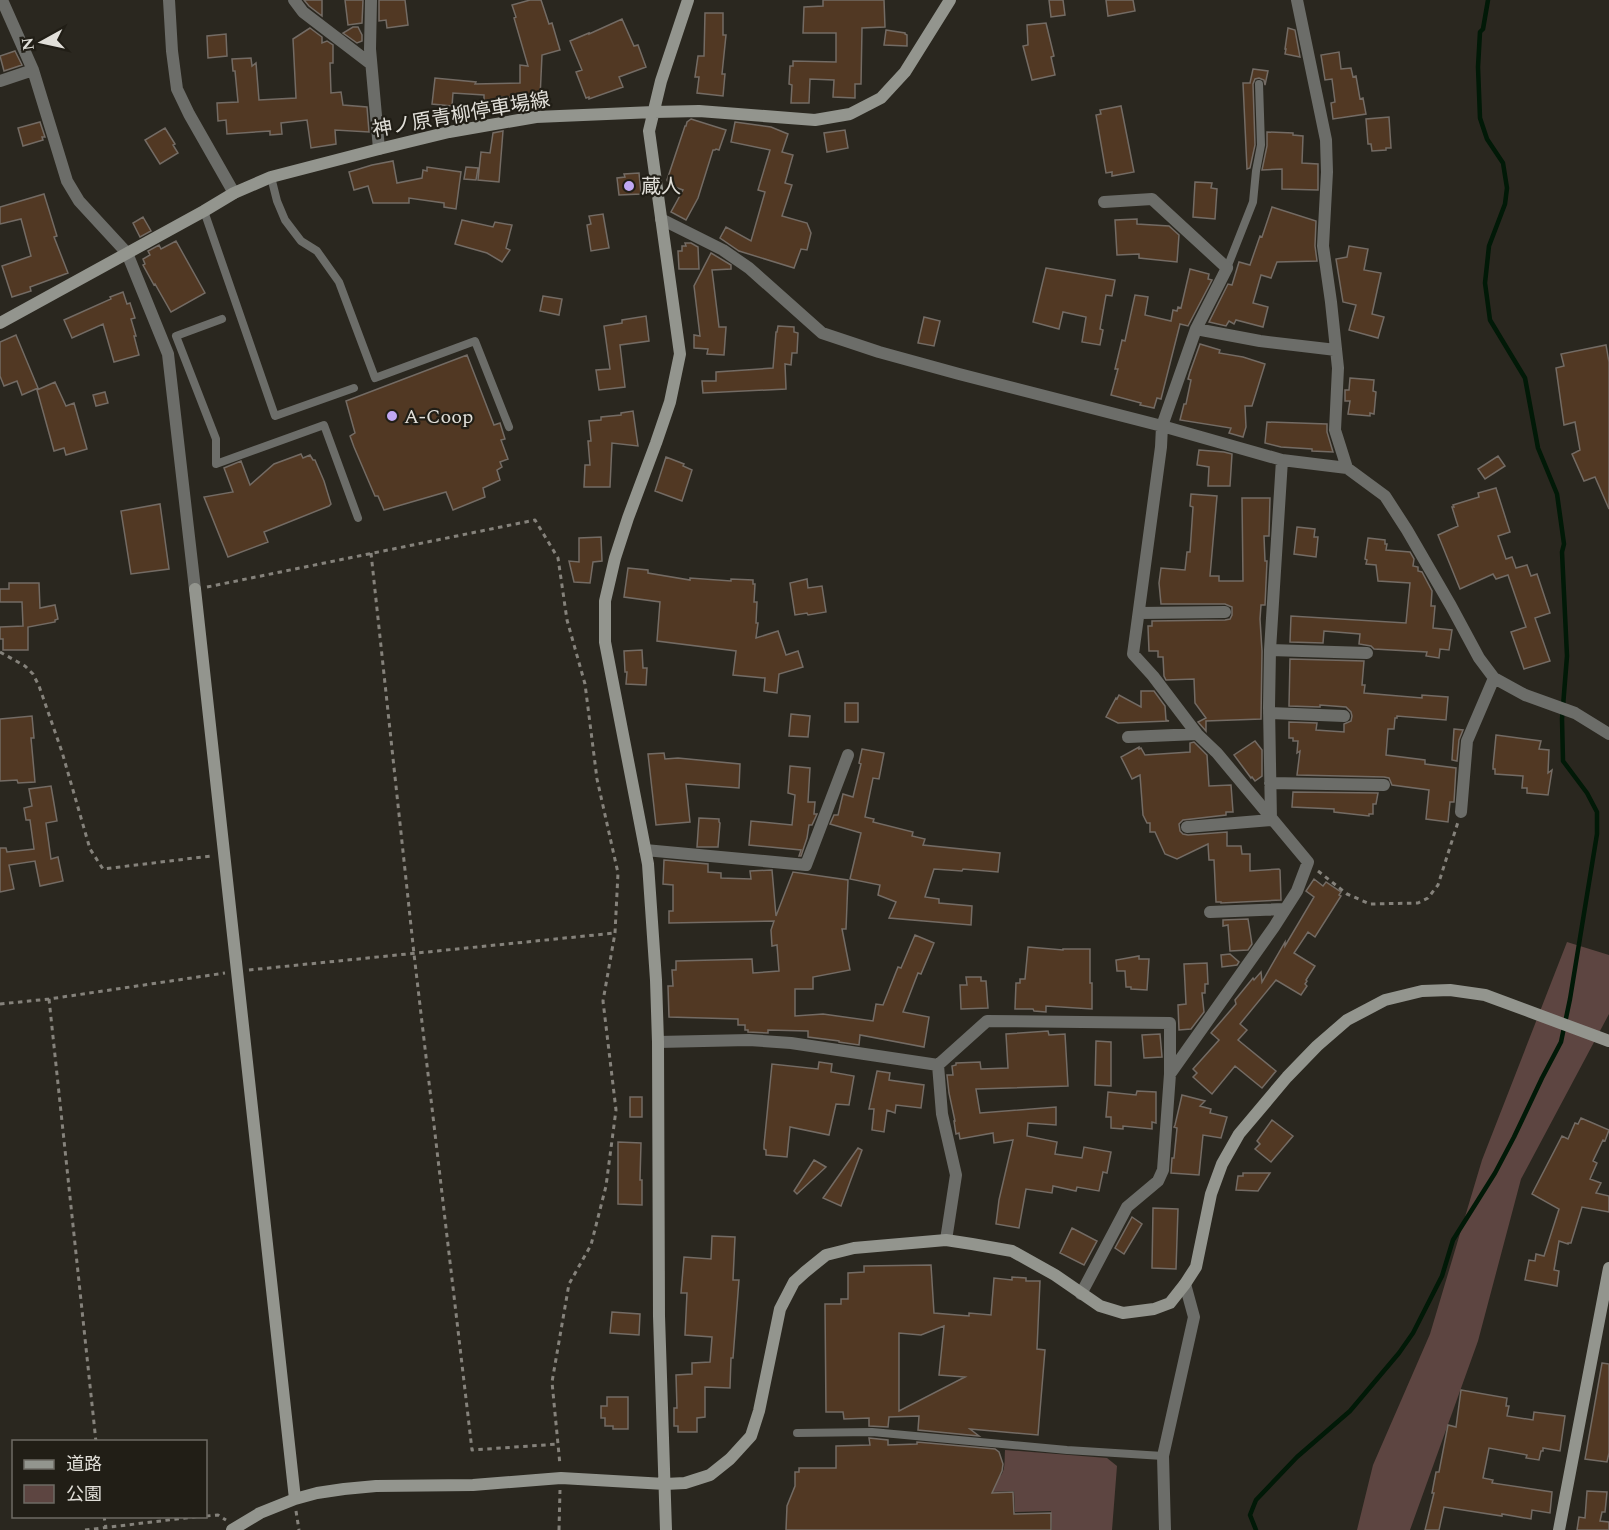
<svg xmlns="http://www.w3.org/2000/svg" width="1609" height="1530" font-family="Spectral,'Noto Sans JP',serif">
<rect width="100%" height="100%" fill="#2a271f"/>
<path fill="#5d4541" d="M1567 942 1609 955V1014L1521 1179 1478 1341 1410 1530H1357L1373 1465 1430 1334 1482 1160Z
M1005 1450 1107 1458 1117 1466 1112 1530H1052L1051 1511 1015 1512 1014 1491 991 1492V1483C1007 1476 1004 1465 1005 1450Z"/>
<g fill="none" stroke-linecap="round" stroke-linejoin="round">
<path stroke="#011907" stroke-width="4.5" d="M1256 1530 1250 1515 1256 1500 1297 1457 1350 1411 1399 1353 1413 1333 1442 1276 1453 1240 1495 1173 1514 1137 1542 1078 1561 1042 1570 999 1597 834V812L1587 793 1563 761 1562 719 1567 656 1562 552 1564 544 1557 494 1538 448 1525 378 1490 320 1485 283 1489 246 1505 204 1507 188 1503 163 1487 139 1480 118 1478 67 1480 32 1483 29 1488 0"/>
</g>
<path fill="#513823" stroke="#736b64" stroke-width="1.5" fill-rule="evenodd" d="M304 0H322V16L309 6Z
M345 0H363L362 23 348 25Z
M379 0H405L408 25 387 28 386 20 379 21Z
M530 0H541L549 24 552 23 560 50 542 55 540 98 501 97V104H484V95L453 93 452 106 432 104 435 78 476 82 475 84 520 83V65L528 66 514 18 516 17 512 5Z
M823 0H884L885 27 862 28 861 84H855V98L833 97 834 80 810 79 809 103H791L792 85 789 84 790 66H793V61L836 62V33H803L804 7 823 6Z
M1049 0H1063L1065 15 1051 17Z
M1106 0H1133L1135 11 1108 16Z
M705 13H723V35H726L722 74H725L723 96 697 93 699 77H695L698 56H704Z
M622 19 634 46 638 45 646 67 619 77 623 87 589 99V97L586 98 576 72 582 70 570 41 589 33V34Z
M1046 23 1054 56 1051 57 1055 75 1032 80 1023 46 1028 45 1027 25Z
M353 27H358L362 35V41L357 43 343 33Z
M310 28 322 37V43L327 41 333 45V63H330L331 93 341 92 343 105 367 107 369 132 335 130 336 144 311 148 307 120 281 123 282 134 270 135V131L227 134 226 120 218 121 217 103 238 102 235 71H233L232 59 251 58 252 66 256 63 259 100 296 98 293 39Z
M1288 28 1295 30 1300 57 1285 54 1286 49H1285Z
M886 30 905 33V34L907 35V46L884 45Z
M226 34 227 56 208 58 207 36Z
M15 51 22 65 4 71 0 56Z
M1339 52 1341 69 1351 68 1353 77 1356 76 1360 99 1363 98 1366 114 1333 119 1331 103 1335 102 1332 79 1325 80 1321 55Z
M1253 69 1268 71 1265 85 1264 80 1259 78 1255 79 1253 84 1255 145 1250 168 1247 169 1243 83H1250Z
M1121 106 1134 172 1112 176V172L1106 173 1096 115 1101 114 1100 110Z
M1389 117 1391 148H1386V150L1372 151 1371 144H1368L1366 119Z
M691 119 726 130 719 150 716 149 715 150H713L698 198 686 220 671 212 683 190 669 185 667 180 685 126H686L687 122Z
M40 122 45 137H42L43 140 23 146 18 128Z
M735 122 771 127 788 134 782 152 793 155 785 183 792 185 782 216 807 223 811 233 807 250 801 249 794 268 739 251 720 238 726 227 751 241 765 192 758 190 770 150 731 142Z
M165 128 175 144 173 145 178 153 160 164 145 140Z
M845 130 848 148 827 152 824 133Z
M503 131 499 182 478 180 481 152 490 153 493 133Z
M1267 132 1293 133V135L1303 136 1302 163 1318 164V190L1282 189V169L1262 170 1267 146Z
M393 161 397 183 422 178 423 170 427 171V167L461 172 456 209 444 207V203L409 198V203H373L368 186 354 190 349 172 372 165Z
M466 167 478 168 476 180 464 179Z
M639 173 641 194 619 195 617 178 625 177 624 174Z
M1195 182 1212 183 1211 188 1217 189 1215 219 1193 217Z
M44 194 57 236 54 237 68 273 30 287 31 291 12 297 2 266 31 256 21 219 0 224V207Z
M1272 207 1316 221 1315 246 1317 261 1277 262 1271 278 1261 275 1253 303 1268 307 1263 327 1236 320 1234 324 1229 321 1226 326 1209 322 1228 284 1232 285 1239 262 1250 265 1260 236 1262 237Z
M603 214 609 248 591 251 587 225 591 224 589 216Z
M143 217 151 231 140 237 133 223Z
M1137 219V224L1169 226 1179 235 1177 262 1139 258V254L1117 255 1115 220Z
M462 220 493 227 495 222 512 225 506 248 510 250 502 262 487 253 455 244Z
M176 241 205 293 171 312 155 284 154 285 143 265 145 264 143 259 150 255 148 251 159 245 161 249Z
M685 243H691L698 247 699 269H679L678 251H682V246H686Z
M1349 246 1368 249 1364 270 1381 273 1372 314 1384 317 1378 338 1349 330 1356 305 1343 302 1336 259 1347 257Z
M711 253 731 265V269L712 270 719 327H726L724 355 707 354 708 349 694 348V335L700 336 694 286Z
M1046 268 1115 280 1112 296 1106 295 1100 329 1103 330 1100 345 1082 342 1086 317 1063 312 1059 329 1033 322Z
M1190 269 1209 274 1208 279 1212 280 1188 326 1180 324 1161 399 1157 398 1154 408 1140 405 1141 403 1111 395 1118 369H1115L1122 340 1125 341 1135 295 1148 297 1145 315 1171 321 1173 310 1177 311 1178 307 1181 308Z
M123 292 127 304 130 303 135 318 131 319 136 336H134L139 355 114 362 103 324 72 338 64 320 111 299 110 297Z
M543 296 562 299 559 315 540 311Z
M646 316 649 341 620 345 625 387 599 390 596 370 610 369 604 326 622 323V320Z
M924 317 940 321 934 346 918 343Z
M778 326 794 327V332L798 333 797 353H792L791 365 785 364 786 389 703 393 702 381H716V372L773 368 776 332H777Z
M16 335 38 388 22 395 17 381 4 386 0 376V342Z
M1200 344 1220 350 1219 353 1243 357 1265 364 1252 406H1245L1246 427 1243 437 1229 433 1231 428 1180 420 1184 404H1186L1191 380 1188 379 1190 372Z
M1606 345 1609 362V509L1595 477 1584 481 1572 454 1580 450 1575 422 1564 425 1556 368 1564 366 1561 354Z
M467 355 494 425 500 423 505 439 501 440 508 459 500 462 502 467 497 470 500 480 483 488 485 497 453 510 446 492 384 510 378 496H375L354 447 350 436 355 433 346 401Z
M1350 378 1374 380 1373 391 1376 392 1374 414 1370 413V416L1348 414 1350 401H1345V390H1349Z
M55 382 66 406 74 403 87 449 66 455 64 448 54 451 37 390Z
M105 392 108 403 96 406 93 395Z
M633 411 638 446 612 443 610 487H584L585 465H590L588 441H591L589 421 601 420V417L621 415V413Z
M1267 422 1327 424V432L1333 452 1312 451V449L1281 447 1265 443Z
M1199 450 1224 452 1232 454 1230 486H1208L1209 467 1197 465Z
M301 454 303 458 310 455 313 460H315L324 481 331 504 329 506 264 532 268 542 228 557 204 497 233 492 224 468 241 461 250 485 274 464Z
M1498 456 1505 466 1485 479 1478 469Z
M666 457 684 464 683 466 692 470 682 501 655 491Z
M1496 488 1510 532 1498 536 1506 559 1512 557 1516 568 1527 565 1531 576 1537 574 1550 613 1535 618 1550 661 1524 669 1511 632 1526 627 1508 575 1496 579 1493 574 1460 589 1438 535 1458 526 1452 507H1454L1453 505 1479 497 1478 493Z
M1191 494 1217 496 1210 576H1219V581H1243L1242 498H1270L1269 536H1264L1265 561H1267L1265 605H1261L1260 619 1262 651 1261 719 1206 721V731L1198 722 1206 718 1195 703 1194 679 1166 680 1164 676 1163 657H1158V651H1149L1148 626H1152V621L1225 620 1230 619 1232 615V607L1225 604H1161L1159 583 1161 568 1185 570 1187 552H1190L1193 507 1190 506Z
M160 504 169 569 131 574 121 511Z
M1297 527 1315 529 1314 537H1318L1316 557 1294 554Z
M601 537 602 561 593 562 590 583 574 582 569 561 579 562V538Z
M1368 538 1385 540V544H1387L1386 550 1410 552 1414 559 1413 566 1418 567V571L1422 572 1432 591 1431 606H1435L1433 628 1452 630 1449 650 1440 649 1439 658 1426 656 1427 652 1374 649 1371 646 1359 644 1360 634 1324 631 1323 643 1290 642 1291 616 1406 623 1410 583 1378 581 1376 565 1366 564 1367 560 1365 559Z
M628 568 648 570V573L690 580V578L731 581V579L753 580V584H755L754 602H757L756 623H758L756 638 778 631 786 655 798 651 803 667 779 674 777 693 764 691 765 678 733 675 736 651 657 641 660 602 624 597Z
M807 579 808 588 822 586 826 612 808 615 807 613 795 615 790 583Z
M9 583H39L40 608 55 605 58 619 55 620V622L28 627V650H3V639H0V627L23 626 22 602H0V589H9Z
M642 650 643 668H647L646 685 626 684 627 672H625L624 651Z
M1290 659 1364 661 1362 685H1365L1364 693 1422 698V695L1448 697 1446 720 1397 716V718H1395L1394 729H1388L1386 755 1425 760V764L1456 768 1454 802H1450L1448 822 1426 819 1429 790 1392 785 1389 778 1384 777 1297 775 1300 751 1297 753 1298 741H1293V738H1289V722L1317 723 1316 730 1344 732V724L1351 721 1352 716 1351 712 1346 707 1320 705V707L1289 706Z
M1141 691H1154L1165 706 1166 720 1169 721 1118 723 1106 717 1116 698 1117 699 1119 695 1141 707Z
M845 703H858V722H845Z
M791 714 810 716 808 737 789 736Z
M32 716 34 738H31L35 782 18 783 17 780 0 781V719Z
M1454 729 1463 730 1459 740 1457 761 1452 760Z
M1496 735 1541 741 1539 749 1549 750 1548 773 1552 770 1548 795 1527 793V788H1522L1523 776 1495 774V769H1493V766Z
M1255 741 1262 750V776L1255 781 1252 777 1251 778 1234 755Z
M1194 742 1207 755 1209 786 1231 785 1233 812H1226V815L1183 820 1179 824 1180 831 1183 834 1188 835 1227 832V846H1241L1242 854H1250V871L1279 869 1280 870 1281 900 1221 903V902H1216L1214 860H1209L1208 844 1177 859 1165 854 1155 832H1150V823H1147L1143 815 1140 775 1132 779 1121 757 1139 747V749L1141 748 1145 755 1190 752V743Z
M862 749 884 753 879 779 873 778 865 817 874 819 873 822 913 832 912 836 925 839 923 845 1000 853 998 872 963 869 962 871 934 869 925 897 939 899V903L972 906 971 925 889 918 896 902 878 895 880 885 850 879 861 833 830 824 834 815H838L843 794 853 797 861 764 859 763Z
M664 753 665 759 678 758 740 764 739 788 686 784 690 822 656 825 648 754Z
M790 766 810 768 808 802H815L814 814H817L812 825H809L807 838 801 856H799L801 850 749 845 751 821 792 825 795 795 788 793Z
M51 786 57 821 46 823 51 859 58 857 63 881 40 886 35 861 9 865 14 889 0 892V848H6L7 852 34 849 30 820H26L24 808 32 806 29 789Z
M1293 792 1378 793 1376 804H1373V814H1369V816L1334 812V809L1292 807Z
M699 818 719 819V822L720 823 718 847H697Z
M664 860 708 864V872L721 873V878L751 879 750 871 772 870 776 916 793 872 848 880 846 929H842L850 970 813 977V989H795V1016L823 1014 873 1021 876 1004 883 1005 898 967 901 968 915 935 934 943 921 974 918 973 903 1012 929 1017 924 1047 860 1035 859 1045 839 1042V1041L808 1037V1031L768 1030V1033L748 1032V1030H745V1025H738V1019L669 1017 668 986H673L672 970H676V961L752 959 753 973 779 971 777 945 772 946 771 930 774 921 669 923V911H673V885L663 884Z
M1314 879 1323 886 1326 882 1341 892 1339 895 1341 896 1315 937 1308 932 1294 953 1315 966 1306 980 1307 981 1305 984 1307 986 1301 995 1276 980 1240 1024 1247 1030 1238 1040 1276 1071 1262 1088 1235 1066 1212 1094 1193 1077 1197 1073 1193 1069 1219 1040 1211 1033 1236 1004 1235 1000 1253 978 1254 980 1261 972 1262 982 1285 942V946L1314 897 1306 891Z
M1248 919 1252 944 1248 950 1230 951 1228 925 1223 926V920Z
M1028 947 1063 950V949H1090V983H1092V1009L1046 1006V1012L1034 1011 1033 1009H1015L1016 983H1020V979H1025Z
M1230 954 1239 962 1237 965 1222 967 1221 955Z
M1139 956V959H1149L1147 990 1131 989V987H1126L1125 971H1117L1116 960Z
M1207 963 1208 984H1205V993H1202L1204 1012 1191 1029 1179 1030 1178 1005 1186 1004 1184 964Z
M966 977H981V981H986L988 1008 961 1009 960 985H967Z
M1048 1031 1049 1035 1065 1034 1068 1086 976 1089 980 1113 1056 1107V1125L1028 1123 1027 1136 1057 1142 1055 1154 1082 1158 1084 1147 1111 1152 1107 1173 1103 1172 1099 1191 1077 1187 1076 1191 1053 1186 1052 1193 1026 1189 1019 1228 996 1224 999 1200 1013 1140 994 1143 993 1133 960 1139 959 1133 956 1134 954 1121H955L949 1093 947 1075H953L952 1066 956 1065V1063L980 1062 981 1069 1008 1068 1006 1034Z
M1160 1034 1162 1057 1144 1058 1142 1035Z
M1096 1041 1111 1042V1086L1095 1085Z
M819 1062 832 1064 831 1072 854 1076 849 1105 836 1104 829 1135 790 1127 787 1157 766 1155V1150L764 1149V1145L772 1064 818 1069Z
M877 1071 890 1073 889 1080 924 1085 921 1108 896 1105 895 1113 887 1110 884 1132 872 1130 874 1109H869Z
M1137 1091 1156 1092V1123L1152 1122V1129L1123 1126V1129L1111 1128V1117H1106L1108 1092 1136 1095Z
M1182 1095 1205 1101 1200 1106 1211 1109 1210 1113 1227 1117 1221 1138 1203 1135 1199 1175 1171 1173 1172 1158H1174L1177 1128 1174 1127 1175 1125Z
M630 1097H642V1117H630Z
M1581 1118 1609 1130 1605 1141 1603 1140 1593 1161 1597 1163 1590 1179 1601 1183 1596 1193 1609 1196V1212L1582 1207 1571 1243H1568V1244L1559 1241 1554 1270 1559 1271 1557 1286 1525 1280 1529 1260 1535 1261 1536 1254 1544 1256 1559 1209 1532 1194 1562 1136 1568 1139 1575 1123 1578 1124Z
M1272 1120 1293 1136 1271 1162 1255 1149 1260 1144 1257 1141Z
M618 1142 641 1143 640 1180H642V1205L618 1204Z
M858 1148 862 1150 841 1206 823 1198Z
M814 1160 826 1167 797 1194 794 1191Z
M1243 1173H1270L1258 1191 1236 1190 1238 1176H1243Z
M1153 1208 1178 1209 1176 1269 1152 1268Z
M1132 1217 1142 1224 1124 1254 1115 1248Z
M1072 1228 1097 1241 1084 1265 1060 1253Z
M712 1236 735 1237 733 1280H739L733 1358H731L730 1388 705 1387V1417L697 1418V1432H678V1426H674V1408H677L676 1375 692 1374V1363L710 1362 712 1337 685 1335 687 1293H681L684 1257 711 1259Z
M931 1265 934 1313 969 1316V1313L991 1315 994 1278 1012 1280V1277L1026 1278V1281H1040L1037 1349 1045 1350 1038 1435 970 1429 979 1436 918 1430 919 1416 889 1417 888 1427 869 1426V1418L844 1419 843 1412H826L825 1304H841V1299H848V1273L864 1272V1266ZM944 1326 939 1375 965 1377 899 1411V1333L921 1335Z
M612 1312 640 1314 639 1335 610 1333Z
M1602 1363 1609 1364V1453L1607 1462 1585 1459Z
M1461 1390 1507 1398 1506 1406H1509L1507 1416 1533 1420 1534 1412 1565 1416 1560 1451 1543 1448V1451H1541L1539 1460 1526 1458 1527 1455 1489 1448 1483 1478 1493 1480 1492 1483 1552 1492 1550 1513 1532 1510 1531 1519 1502 1514V1516L1444 1507 1439 1530H1425L1434 1493H1432L1436 1472H1439L1448 1425 1456 1427Z
M607 1397H628V1429H613V1426H605V1418H601V1406H607Z
M869 1438 888 1440V1445L917 1444V1442L995 1449 999 1452 1003 1464 1002 1471 992 1493 1013 1492 1014 1514 1051 1513V1530H786L787 1506 795 1486V1472H799V1468H836V1446L870 1445Z
M1587 1491 1607 1492 1605 1512H1602L1600 1521 1609 1522V1530H1577L1579 1517 1585 1518Z"/>
<g fill="none" stroke-linecap="round" stroke-linejoin="round">
<path stroke="#85827b" stroke-width="3" stroke-dasharray="4.5 4.5" stroke-linecap="butt" d="M371 553 414 954 472 1450 559 1444
M207 587 535 520 558 558 567 620 585 684 597 779 618 873 615 933 603 1001 616 1110 606 1186 591 1245 569 1284 552 1382 560 1465
M0 652 25 666 33 674 39 686 62 752 90 849 103 869 211 856
M1318 871 1347 894 1370 904 1418 903 1428 898 1438 885 1458 822
M249 970 615 933
M49 999 96 1442
M0 1004 49 999 225 973
M296 1511 299 1530
M104 1516 106 1528
M206 1516 218 1515 226 1520
M85 1530 202 1516
M559 1530 560 1490"/>
<path stroke="#6c6d69" stroke-width="8" d="M271 177 277 201 285 220 301 241 317 251 339 282 375 378 475 341 509 427
M204 211 275 416 354 388
M1227 268 1253 202 1256 171 1261 145 1259 84
M222 319 176 336 216 439V464L324 425 358 518
M797 1433 872 1432 1067 1450 1163 1456"/>
<path stroke="#6c6d69" stroke-width="12" d="M2 0 33 70 67 181 79 201 127 253 168 354 195 589
M169 0 172 51 177 89 189 114 234 193
M294 0 303 12 371 64
M371 0 370 49 379 149
M1297 0 1326 140 1327 172 1323 246 1331 302 1338 368 1335 430 1347 468
M0 81 33 70
M1104 202 1152 199 1227 268 1196 329 1162 426 1161 447 1133 654 1153 676 1197 734 1217 753 1308 862 1297 891 1274 927 1170 1074
M661 219 723 250 749 268 822 333 879 352 959 374 1162 426 1282 460 1347 468 1385 496 1407 530 1451 606 1479 658 1494 678 1525 695 1575 713 1609 734
M1196 329 1260 341 1336 350
M1139 613 1225 612
M1270 650 1367 653
M1269 713 1344 716
M1128 737 1197 734
M1270 783 1384 785
M1461 812 1467 741 1494 678
M1271 820 1269 707 1270 650 1282 460
M1187 827 1271 820
M645 850 806 865 848 755
M1210 912 1285 909
M658 1042 749 1040 791 1043 938 1065
M938 1065 987 1021 1170 1023V1074L1163 1170 1158 1181 1127 1207 1081 1294
M938 1065 942 1114 956 1175 946 1240
M1165 1530 1163 1456 1194 1317 1185 1284"/>
<path stroke="#93958e" stroke-width="12" d="M0 323 204 211 234 193 271 177 379 149 449 132 536 117 654 112 699 111 815 120 850 114 881 98 905 72 950 0
M195 589 295 1499
M232 1530 260 1513 295 1499 317 1493 344 1489 376 1486 473 1485 561 1478 665 1484 685 1483 710 1475 730 1459 751 1436 759 1411 780 1309 794 1282 805 1272 826 1255 854 1248 946 1240 972 1244 1012 1251 1055 1275 1100 1306 1123 1313 1154 1309 1170 1303 1185 1284 1196 1267 1211 1194 1222 1164 1239 1134 1287 1077 1317 1046 1347 1020 1385 1000 1422 991 1450 990 1485 995 1609 1041
M666 1530 659 1316 658 1042 656 980 648 864 605 642V601L615 558 628 518 656 443 670 402 680 354 649 131 661 81 688 0
M1559 1530 1609 1268"/>
</g>
<g fill="#c1a8f3" stroke="#211e16" stroke-width="2">
<circle cx="629" cy="186" r="6"/>
<circle cx="392" cy="416" r="6"/>
</g>
<g text-anchor="middle" stroke-width="4.5" stroke-linejoin="round" paint-order="stroke">
<g font-size="20" fill="#e1dfd9" stroke="#211e16">
<text transform="translate(461 114) rotate(-10)" y="7">神ノ原青柳停車場線</text>
</g>
<g font-size="20" fill="#e1dfd9" stroke="#211e16" text-anchor="start">
<text x="641" y="193">蔵人</text>
<text x="404" y="423">A-Coop</text>
</g>
</g>
<rect x="12" y="1440" width="195" height="78" fill="#211e16" stroke="#6e6b64" stroke-width="1.5"/>
<rect x="24" y="1460" width="30" height="9" fill="#93958e" stroke="#6e6b64" stroke-width="1.5"/>
<text x="66" y="1470" font-size="18" fill="#e1dfd9">道路</text>
<rect x="24" y="1485" width="30" height="18" fill="#5d4541" stroke="#6e6b64" stroke-width="1.5"/>
<text x="66" y="1500" font-size="18" fill="#e1dfd9">公園</text>
<g transform="translate(42 42) rotate(262)" stroke="#211e16" stroke-width="4.5" paint-order="stroke">
<path d="M0-4.5L10 22L0 15L-10 22Z" fill="#e1dfd9"/>
<text y="-9" font-size="16" font-weight="bold" text-anchor="middle" fill="#e1dfd9">N</text>
</g>
</svg>
